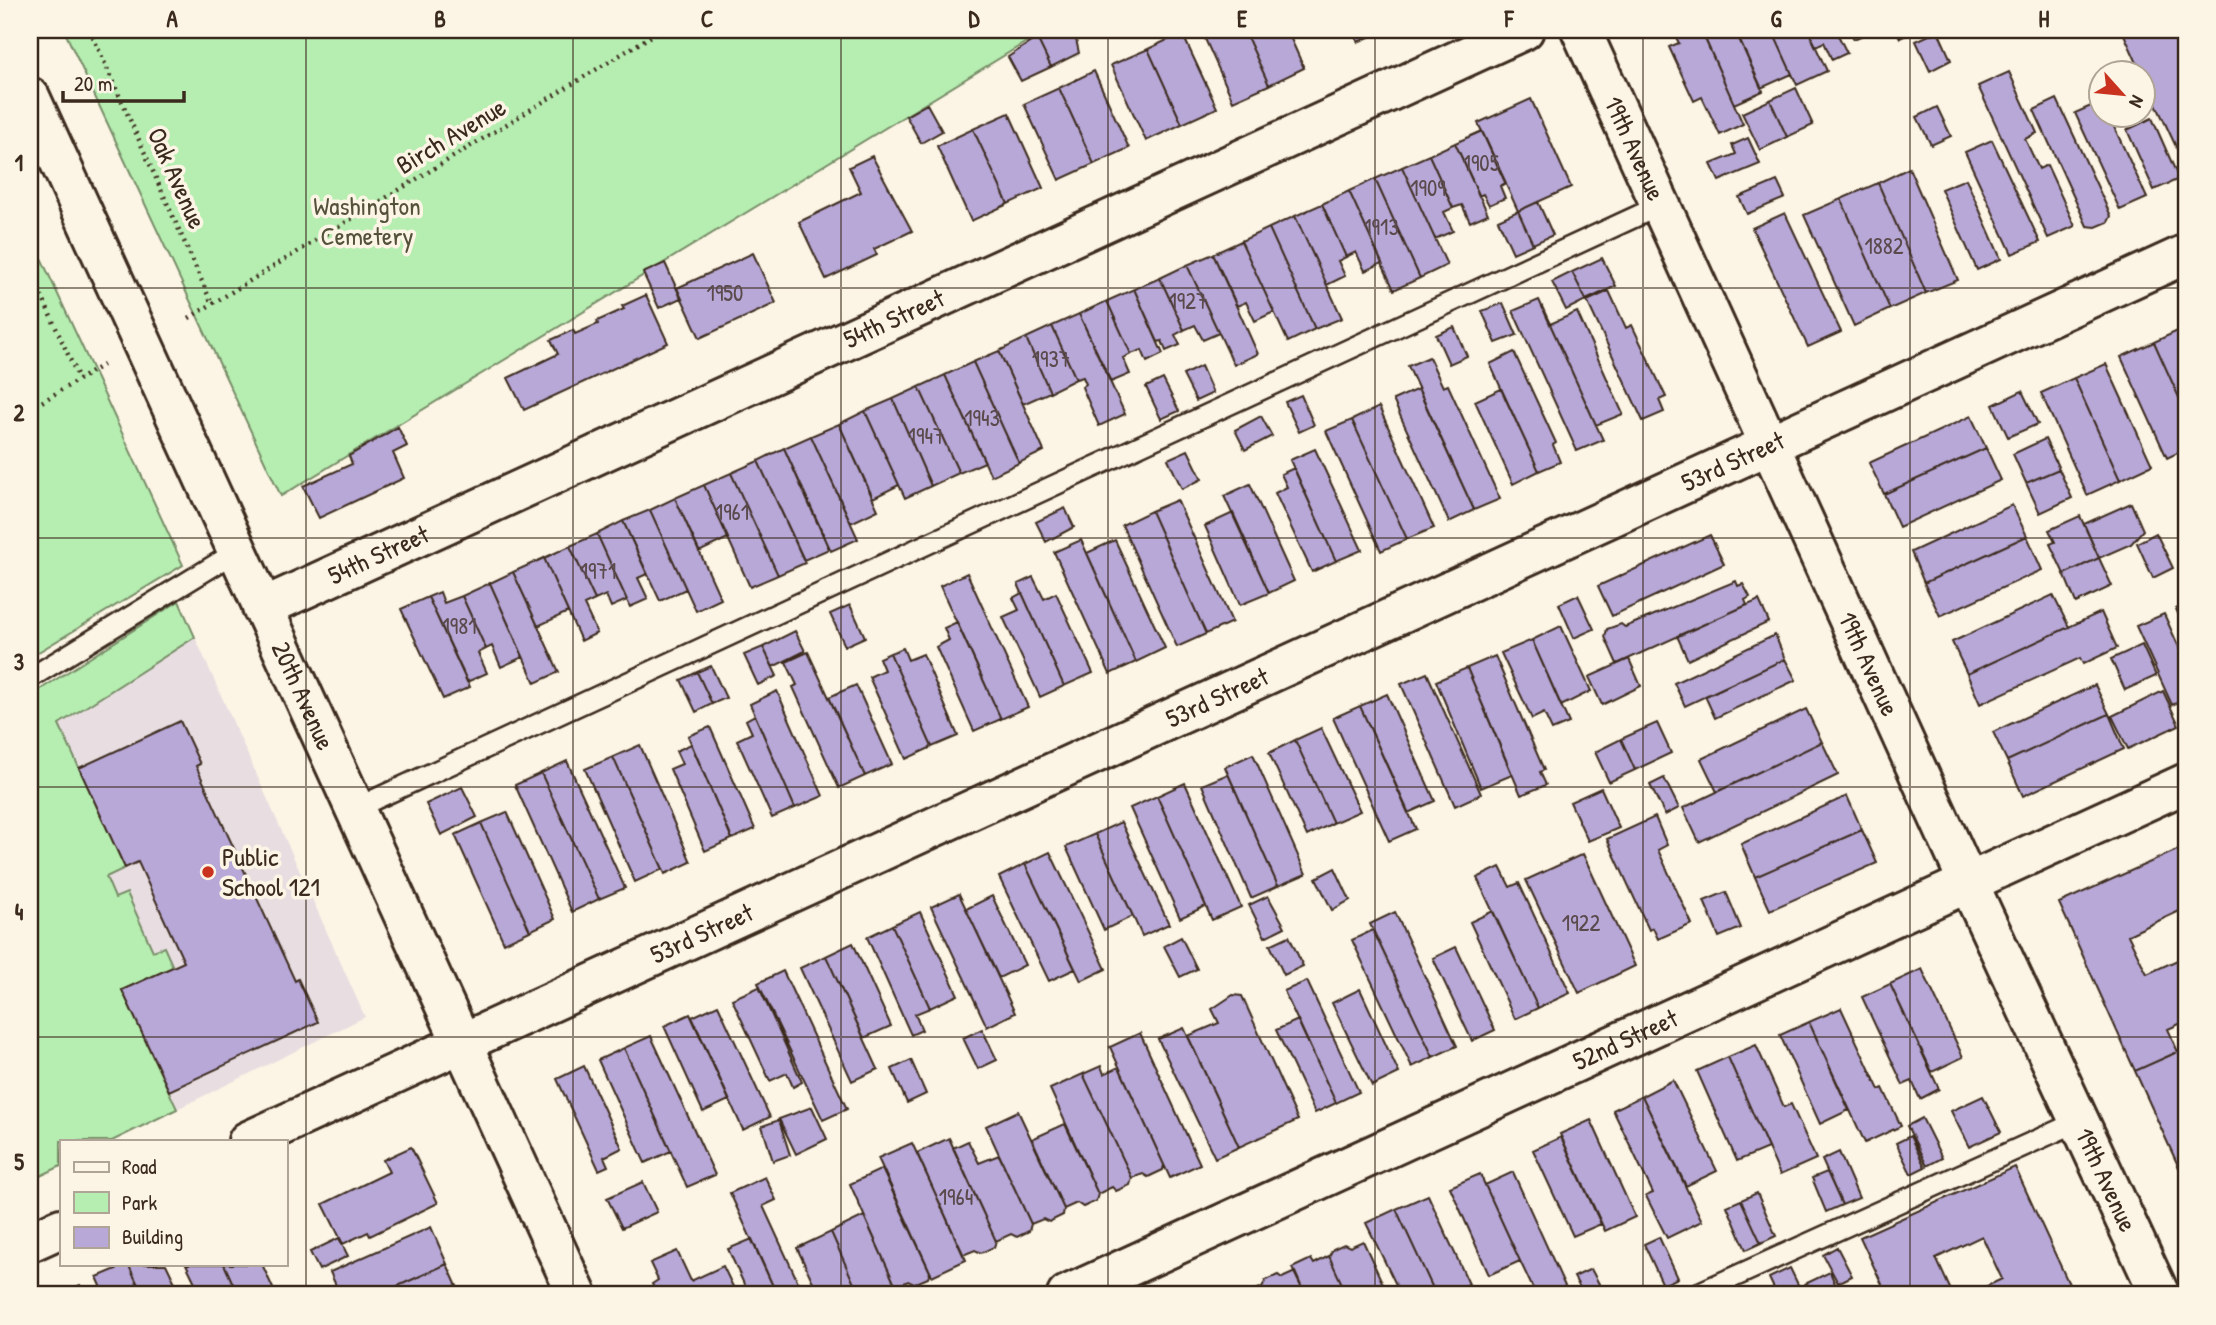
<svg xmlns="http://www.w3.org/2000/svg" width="2216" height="1325" font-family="'Patrick Hand',sans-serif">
<rect width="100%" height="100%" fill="#fcf5e5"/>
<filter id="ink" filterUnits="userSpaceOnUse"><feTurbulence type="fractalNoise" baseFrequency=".0143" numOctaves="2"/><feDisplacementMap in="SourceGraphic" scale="14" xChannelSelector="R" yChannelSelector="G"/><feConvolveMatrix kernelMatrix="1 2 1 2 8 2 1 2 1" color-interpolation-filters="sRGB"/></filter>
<g filter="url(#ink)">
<path fill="#e8dee1" d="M195 637 365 1017 177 1109 122 990 173 966 153 952 127 894 116 899 106 877 125 867 59 724Z"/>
<path fill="#b6eeb1" stroke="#788c68" stroke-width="2" d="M64 30H1046L281 496Z
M30 234 183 565 30 657Z
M179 601 195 637 59 724 125 868 106 877 115 898 127 893 153 951 164 947 173 967 122 990 177 1109 112 1141H61V1166L30 1181V696Z"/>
<path fill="#b8a8d8" stroke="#3b2a1e" stroke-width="2" d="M1049 30H1074L1079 53 1051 67 1037 38Z
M1201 30H1244L1269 85 1233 101Z
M1244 30H1287L1304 68 1269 85Z
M1352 30H1385L1358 42Z
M1672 30H1701L1743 124 1720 135 1702 97 1694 101 1669 47 1679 43Z
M1711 30H1735L1763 91 1734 104 1703 34Z
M1735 30H1772L1792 74 1761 88Z
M1772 30H1808L1827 71 1797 85Z
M1808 30H1846L1838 35 1847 53 1832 60 1824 42 1816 46Z
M1849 30H1874L1854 39Z
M1896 30H1918L1900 38Z
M2122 30H2186V168L2142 74Z
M1938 31 1951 60 1930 71 1916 41Z
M1182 33 1217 108 1182 124 1148 49Z
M1037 38 1051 67 1021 81 1008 57Z
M1148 49 1182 124 1146 141 1111 65Z
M1094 71 1129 148 1094 164 1059 88Z
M2009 72 2037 133 2025 139 2039 169 2047 165 2075 226 2048 238 1978 86Z
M1059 88 1094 164 1059 180 1024 104Z
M1796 88 1813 125 1787 137 1770 100Z
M1531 99 1571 187 1518 211 1478 123Z
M2057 99 2111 216 2108 222 2096 227 2087 226 2034 110Z
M1770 100 1787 137 1760 150 1742 113Z
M2100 102V116H2109L2147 198 2120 210 2075 113Z
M927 104 942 131 921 143 906 116Z
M1937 107 1951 136 1931 145 1917 117Z
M1009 113 1043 188 1008 204 973 129Z
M2152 118 2179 179 2154 190 2127 130Z
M973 129 1008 204 971 221 937 146Z
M1482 131 1506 183 1500 186 1505 198 1489 205 1483 194 1479 196 1455 143Z
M1748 138 1760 164 1719 181 1711 164 1736 154 1732 145Z
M1992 140 2040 242 2012 254 1965 152Z
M1455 143 1488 214 1470 222 1462 205 1453 208 1429 155Z
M1429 155 1453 208 1444 212 1453 231 1435 239 1402 167Z
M872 156 912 231 874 249 877 255 826 279 799 222 861 192 849 167Z
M1402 167 1447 265 1420 278 1375 179Z
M1909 168 1958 280 1926 293 1878 183Z
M1375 179 1420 278 1394 290 1349 191Z
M1966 179 2001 259 1977 270 1941 189Z
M1777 181 1785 198 1747 214 1739 197Z
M1878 183 1926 293 1890 309 1841 199Z
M1349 191 1382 263 1365 271 1356 252 1346 257 1322 204Z
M1841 199 1890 309 1854 326 1804 215Z
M1538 202 1553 235 1533 244 1518 211Z
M1322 204 1346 257 1338 261 1345 276 1327 285 1295 216Z
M1518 211 1533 244 1513 253 1498 220Z
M1785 213 1841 332 1808 347 1752 228Z
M1295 216 1342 318 1315 329 1269 228Z
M1269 228 1315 329 1288 342 1241 241Z
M1241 241 1274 312 1255 321 1246 302 1237 306 1213 254Z
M753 253 776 303 700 338 677 288Z
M1213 254 1258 354 1234 365 1187 265Z
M1602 258 1616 286 1586 300 1572 272Z
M665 263 681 298 659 308 643 273Z
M1187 265 1219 333 1203 340 1195 325 1184 330 1160 278Z
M1572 272 1586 300 1566 310 1552 282Z
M1160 278 1184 330 1175 335 1180 345 1166 351 1162 341 1158 342 1134 289Z
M1134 289 1163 354 1147 362 1142 350 1131 354 1107 301Z
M1609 291 1626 328 1632 325 1666 397 1659 400 1664 412 1643 421 1587 301Z
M646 295 668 343 524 410 508 378 558 354 551 340 573 330 575 334 598 324 597 321 624 309 622 306Z
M1539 300 1603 440 1577 451 1513 311Z
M1107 301 1131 354 1123 358 1130 374 1111 382 1079 314Z
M1503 303 1517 335 1496 343 1482 311Z
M1577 312 1623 414 1596 425 1550 324Z
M1079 314 1125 414 1099 426 1082 387 1086 384 1083 377 1076 379 1052 326Z
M1052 326 1076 379 1050 392 1026 338Z
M1454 327 1467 356 1449 364 1436 335Z
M2186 327V413L2154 342Z
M1026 338 1050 392 1023 404 999 351Z
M2154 342 2186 413V449L2167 458 2121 357Z
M999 351 1044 451 1019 463 973 362Z
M1514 352 1556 443 1553 445 1560 462 1539 471 1490 364Z
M1429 357 1443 387 1448 385 1500 499 1474 510 1408 366Z
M973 362 1019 463 991 476 945 375Z
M2106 364 2152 465 2120 480 2074 378Z
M1201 366 1213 393 1196 401 1183 375Z
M945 375 985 462 959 473 919 387Z
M2074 378 2120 480 2087 495 2041 393Z
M1163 379 1179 411 1161 419 1146 387Z
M919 387 959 473 931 486 893 399Z
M1418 389 1474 510 1449 522 1393 400Z
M1501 389 1539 471 1513 484 1475 401Z
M2022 391 2038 424 2008 437 1993 405Z
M1301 395 1314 425 1299 432 1285 402Z
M893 399 931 486 905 498 865 411Z
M1379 407 1434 528 1407 539 1352 420Z
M865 411 899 485 873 498 839 424Z
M1261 416 1272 436 1245 450 1235 430Z
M1971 416 1986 448 1884 494 1869 463Z
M1352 420 1407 539 1381 551 1326 431Z
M839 424 878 510 851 523 811 436Z
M398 427 407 446 393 453 404 478 319 518 303 486 352 464 349 456Z
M811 436 858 539 831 551 784 448Z
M2045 439 2059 469 2026 483 2013 454Z
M784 448 829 549 804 560 758 461Z
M1986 448 2001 480 1899 527 1884 494Z
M1315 449 1362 550 1336 561 1290 460Z
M1188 450 1202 479 1182 489 1168 459Z
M758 461 805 563 778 575 731 473Z
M1294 468 1336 561 1312 572 1275 493 1287 487 1281 474Z
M2059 469 2072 498 2040 513 2026 483Z
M731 473 778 575 750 587 704 485Z
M1250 484 1294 581 1269 593 1224 496Z
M704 485 728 538 699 552 675 498Z
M675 498 721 599 696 611 650 510Z
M1177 500 1232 622 1206 634 1151 511Z
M2131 503 2143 530 2131 544 2099 558 2084 524Z
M2012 505 2027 536 1924 583 1911 552Z
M1065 508 1074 527 1046 542 1036 522Z
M650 510 686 589 660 601 623 521Z
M1151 511 1206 634 1177 647 1122 525Z
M1233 513 1269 593 1240 605 1205 526Z
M2080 516 2099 558 2064 574 2050 544 2055 542 2049 530Z
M623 521 647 574 638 578 648 599 630 607 597 534Z
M2156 533 2173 568 2153 578 2137 543Z
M597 534 627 600 611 607 606 595 595 600 570 546Z
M1710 535 1724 564 1612 616 1598 586Z
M2027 536 2042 570 1940 616 1924 583Z
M1081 540 1136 662 1110 674 1054 552Z
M1115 540 1165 648 1136 662 1087 553Z
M2186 543V559L2180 546Z
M570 546 595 600 584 605 597 633 581 641 544 558Z
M544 558 568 612 538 626 513 572Z
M2099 558 2112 586 2076 603 2064 574Z
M513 572 559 672 535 683 490 583Z
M967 573 1028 707 1001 719 940 586Z
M1033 577 1044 599 1056 593 1093 673 1064 686 1018 584Z
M1736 581 1738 586 1743 584 1750 597 1745 600 1747 605 1617 664 1605 637 1607 629 1621 624 1625 627Z
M490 583 523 657 501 667 492 646 486 649 462 596Z
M440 592 444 603 462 596 486 649 478 653 487 673 467 682 428 597Z
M1022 593 1064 686 1040 697 1003 617 1019 610 1013 598Z
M1578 595 1594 629 1574 638 1559 604Z
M2053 595 2069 627 1967 674 1952 642Z
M428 597 470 687 443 699 401 609Z
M1759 600 1769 622 1688 660 1677 636Z
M2186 604V631L2176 609Z
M850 605 865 637 845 646 830 614Z
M2101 612 2117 648 2083 664 2080 658 1980 704 1967 674Z
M2164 614 2186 663V699L2172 705 2136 626Z
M957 622 1001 719 974 731 936 647 949 640 944 628Z
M1561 626 1591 691 1561 706 1532 640Z
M795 631 805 651 773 667 763 647Z
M1775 635 1785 659 1685 706 1674 683Z
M1532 640 1569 723 1552 730 1544 713 1532 719 1501 653Z
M2142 645 2156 676 2125 690 2111 659Z
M763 647 777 676 758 685 744 655Z
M903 648 908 660 923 654 958 736 932 747 890 653Z
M808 652 865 776 839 788 793 687 797 685 786 662Z
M890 653 932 747 906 759 869 677 884 670 879 658Z
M1495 656 1544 770 1540 772 1546 785 1521 795 1467 668Z
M1629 659 1641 686 1602 705 1589 677Z
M1785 659 1796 680 1715 718 1705 696Z
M711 666 726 698 712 704 697 672Z
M1467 668 1512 775 1481 788 1436 681Z
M697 672 712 704 696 712 681 680Z
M1427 673 1481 794 1455 806 1401 684Z
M856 685 892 764 865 776 829 697Z
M2095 685 2109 714 2007 761 1993 732Z
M777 691 823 796 795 808 750 704Z
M2163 691 2179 725 2128 749 2112 716Z
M1387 694 1435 801 1408 813 1360 706Z
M1360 706 1416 829 1389 841 1333 718Z
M1806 709 1822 742 1717 792 1701 759Z
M2109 714 2124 749 2023 796 2007 761Z
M755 715 795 808 772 818 737 740 752 733 746 720Z
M180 721 200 764 196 766 295 981 298 979 318 1022 169 1091 122 990 184 962 138 862 125 868 79 768Z
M1657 723 1671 753 1635 770 1621 739Z
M710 727 755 829 732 839 688 736Z
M1321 728 1360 811 1333 823 1295 740Z
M1621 739 1635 770 1609 782 1595 752Z
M1295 740 1333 823 1307 836 1269 753Z
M1822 742 1838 775 1699 842 1683 808Z
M691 744 732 839 705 851 670 769 682 764 676 751Z
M640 745 691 862 665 874 613 757Z
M1253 754 1306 874 1278 886 1225 767Z
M613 757 663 869 635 882 585 769Z
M567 761 625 888 599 899 541 773Z
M541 773 599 899 572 912 515 785Z
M1228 774 1278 886 1251 898 1202 785Z
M1664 778 1679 808 1665 815 1650 785Z
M1185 783 1241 907 1212 920 1157 796Z
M462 787 477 817 441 835 426 804Z
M1601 788 1619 828 1588 841 1570 802Z
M1157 796 1206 906 1180 918 1130 808Z
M1847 796 1862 830 1755 877 1741 844Z
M507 812 555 919 530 931 481 823Z
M1655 817 1667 845 1658 850 1692 924 1658 939 1653 928 1649 930 1607 839Z
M1121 822 1169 924 1142 936 1095 834Z
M481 823 530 931 504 943 455 835Z
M1862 830 1877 863 1770 910 1755 877Z
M1095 834 1133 916 1104 930 1066 847Z
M2186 846V908L2128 935 2147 974 2186 956V1021L2168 1029 2178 1052 2135 1071 2059 903Z
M1050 852 1106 969 1081 981 1025 864Z
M1583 854 1635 966 1579 993 1526 880Z
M1025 864 1075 969 1049 981 999 877Z
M1500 867 1510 887 1519 883 1570 993 1538 1008 1477 878Z
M1335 868 1350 900 1332 910 1316 878Z
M1726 892 1741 928 1719 937 1704 901Z
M959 894 1015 1013 987 1027 931 907Z
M992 896 1025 965 999 978 966 909Z
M1268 896 1285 927 1265 937 1249 905Z
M1493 911 1538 1008 1515 1019 1470 922Z
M920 912 958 995 930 1008 892 925Z
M1395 912 1457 1046 1433 1057 1370 924Z
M892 925 930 1008 915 1014 922 1030 911 1035 867 937Z
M1373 930 1433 1057 1412 1067 1352 940Z
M1289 936 1303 966 1284 975 1270 945Z
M1181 937 1197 969 1180 977 1164 946Z
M853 943 891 1026 864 1038 826 956Z
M1456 947 1495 1030 1472 1041 1433 958Z
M826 956 878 1069 852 1081 800 968Z
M1922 969 1963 1057 1932 1072 1890 984Z
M783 971 847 1109 823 1120 758 983Z
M1307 981 1359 1092 1336 1103 1284 991Z
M1890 984 1939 1089 1920 1099 1912 1081 1903 1085 1862 997Z
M759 987 802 1082 793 1087 787 1073 770 1081 732 999Z
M1360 989 1399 1073 1372 1086 1332 1003Z
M1233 995 1242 996 1298 1120 1239 1147 1188 1036 1219 1023 1212 1009Z
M718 1005 770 1117 743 1130 692 1017Z
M1841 1008 1879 1090 1883 1088 1901 1126 1865 1143 1809 1022Z
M690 1014 729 1100 703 1112 664 1026Z
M1298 1020 1336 1103 1315 1113 1276 1030Z
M1809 1022 1849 1110 1820 1124 1780 1035Z
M1184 1028 1239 1147 1215 1158 1158 1039Z
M982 1029 997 1060 978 1069 963 1038Z
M1140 1033 1200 1164 1170 1178 1110 1047Z
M651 1036 715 1175 687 1187 624 1048Z
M1756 1045 1784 1107 1791 1104 1816 1159 1780 1175 1728 1057Z
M624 1048 671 1151 645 1163 598 1060Z
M2186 1048V1183L2135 1071Z
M1728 1057 1768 1148 1737 1161 1697 1071Z
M911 1060 926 1094 907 1103 892 1069Z
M584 1066 622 1148 604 1157 608 1166 599 1170 557 1079Z
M1101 1066 1104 1074 1119 1067 1164 1165 1163 1170 1148 1177 1143 1174 1132 1178 1083 1074Z
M1083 1074 1132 1178 1130 1185 1116 1191 1112 1187 1098 1194 1050 1089Z
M1673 1080 1717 1171 1686 1186 1642 1096Z
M1642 1096 1702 1221 1667 1238 1646 1196 1653 1193 1613 1110Z
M1983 1096 2001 1132 1969 1147 1951 1111Z
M812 1107 827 1139 796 1154 779 1119Z
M1018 1111 1064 1209 1063 1215 1049 1222 1043 1219 1031 1224 986 1126Z
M1922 1118 1942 1158 1927 1166 1907 1126Z
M779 1120 790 1155 773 1161 762 1126Z
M1591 1120 1635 1217 1605 1231 1560 1134Z
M1065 1124 1098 1194 1096 1201 1083 1207 1077 1203 1064 1209 1032 1139Z
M1910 1136 1925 1167 1911 1174 1896 1143Z
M1561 1137 1601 1224 1573 1236 1533 1150Z
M949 1138 996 1241 994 1247 981 1253 975 1250 963 1255 917 1153Z
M968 1141 979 1163 999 1155 1031 1224 1029 1231 1017 1237 1011 1234 996 1241 953 1148Z
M912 1143 966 1260 932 1276 878 1158Z
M411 1147 438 1203 370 1236 368 1232 343 1244 323 1204 389 1172 383 1160Z
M1839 1152 1859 1198 1842 1205 1822 1160Z
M2015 1167 2074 1295H1968L2002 1279 1982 1236 1936 1258 1953 1295H1887L1860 1237Z
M882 1169 930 1272 928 1278 914 1284 908 1281 896 1287 850 1184Z
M1513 1172 1569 1295H1536L1520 1261 1485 1185Z
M1827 1172 1842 1205 1826 1212 1812 1178Z
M1480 1174 1520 1261 1489 1275 1450 1187Z
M765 1177 776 1200 763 1206 804 1295H777L730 1193Z
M643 1182 657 1212 622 1228 607 1198Z
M1757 1193 1776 1236 1761 1243 1741 1200Z
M1428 1195 1469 1284 1444 1295H1436L1396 1209Z
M1741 1200 1761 1243 1746 1250 1727 1206Z
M1396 1209 1436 1295H1401L1366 1223Z
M864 1216 896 1287 891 1295H859L831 1232Z
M431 1227 447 1264 378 1295H340L330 1272Z
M831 1232 859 1295H819L797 1248Z
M1659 1237 1678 1278 1663 1285 1644 1244Z
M339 1238 348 1256 319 1270 310 1252Z
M752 1239 777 1295H749L728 1249Z
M1363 1241 1388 1295H1347L1329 1256 1333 1249 1344 1244 1350 1247Z
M1837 1247 1852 1276 1838 1283 1823 1255Z
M677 1251 691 1281 723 1266 737 1295H657L652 1284 658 1280 650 1263Z
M1329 1256 1347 1295H1305L1292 1268 1311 1259 1314 1264Z
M128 1264H166L181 1295H143Z
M128 1264 143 1295H105L97 1277Z
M186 1264H224L238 1295H201Z
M224 1264H262L276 1295H238Z
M447 1264 461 1295H378Z
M1790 1268 1803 1295H1777L1769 1278Z
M1591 1269 1605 1295H1584L1574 1277Z
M1295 1272 1305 1295H1266L1262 1287 1266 1280 1278 1275 1282 1278Z
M1830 1272 1840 1295H1810L1805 1284Z
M80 1285 85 1295H59Z
M1262 1287 1266 1295H1232L1242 1291 1248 1294Z"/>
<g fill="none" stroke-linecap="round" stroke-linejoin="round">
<g stroke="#3b2a1e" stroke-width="24">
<path id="lane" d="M30 678 236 552
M354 809 1661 205
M1694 1295 2079 1121"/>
</g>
<g stroke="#3b2a1e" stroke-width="44">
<g id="street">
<path id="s1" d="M1581 30 1968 882 2160 1295"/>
<path id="s2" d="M262 608 1524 30"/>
<path id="s3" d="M248 1141 2186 254"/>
<path d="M30 1242 61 1228"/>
<path id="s4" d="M1067 1295 2186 783"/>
</g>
</g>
<g stroke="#3b2a1e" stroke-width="44">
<g id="secondary">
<path id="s5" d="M30 97 577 1295"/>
</g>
</g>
<path stroke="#3b2a1e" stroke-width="4.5" stroke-dasharray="2 5" stroke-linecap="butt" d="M90 30 212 304
M30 270 79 379
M189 318 661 30
M30 409 103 365"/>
<use href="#lane" stroke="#fcf5e5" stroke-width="19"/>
<use href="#street" stroke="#fcf5e5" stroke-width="38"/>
<use href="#secondary" stroke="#fcf5e5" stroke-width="38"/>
</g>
</g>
<path fill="none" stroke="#3b2a1e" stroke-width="2" stroke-opacity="0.55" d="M306 30V1295M573 30V1295M841 30V1295M1108 30V1295M1375 30V1295M1643 30V1295M1910 30V1295M30 288H2186M30 538H2186M30 787H2186M30 1037H2186"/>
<circle fill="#c8321e" stroke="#fcf5e5" stroke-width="2.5" cx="208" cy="872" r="7"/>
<g text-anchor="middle" stroke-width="7" stroke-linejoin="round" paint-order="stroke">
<g font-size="23" fill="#5a4a4c">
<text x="1481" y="171">1905</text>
<text x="1428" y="196">1909</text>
<text x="1381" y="235">1913</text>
<text x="1884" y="254">1882</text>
<text x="725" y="301">1950</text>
<text x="1188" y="309">1927</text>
<text x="1051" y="367">1937</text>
<text x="982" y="426">1943</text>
<text x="926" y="444">1947</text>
<text x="732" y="520">1961</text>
<text x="598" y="579">1971</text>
<text x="459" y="634">1981</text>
<text x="1581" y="931">1922</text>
<text x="956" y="1205">1964</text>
</g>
<g font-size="26" fill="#3b2a1e" stroke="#fcf5e5">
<text transform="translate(451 136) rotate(-31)" y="9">Birch Avenue</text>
<text dy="9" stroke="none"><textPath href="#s1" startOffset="130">19th Avenue</textPath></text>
<text transform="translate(177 178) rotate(66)" y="9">Oak Avenue</text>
<text dy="9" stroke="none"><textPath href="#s2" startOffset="695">54th Street</textPath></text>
<text dy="9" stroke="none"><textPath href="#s3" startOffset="1633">53rd Street</textPath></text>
<text dy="9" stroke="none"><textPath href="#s2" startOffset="128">54th Street</textPath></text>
<text dy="9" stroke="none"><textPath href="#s1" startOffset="696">19th Avenue</textPath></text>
<text dy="9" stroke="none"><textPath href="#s5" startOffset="658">20th Avenue</textPath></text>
<text dy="9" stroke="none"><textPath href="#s3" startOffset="1066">53rd Street</textPath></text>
<text dy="9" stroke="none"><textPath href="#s3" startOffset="499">53rd Street</textPath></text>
<text dy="9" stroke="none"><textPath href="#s4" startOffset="614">52nd Street</textPath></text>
<text dy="9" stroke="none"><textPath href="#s1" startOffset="1264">19th Avenue</textPath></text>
</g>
<g font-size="26" fill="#54513b" stroke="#fcf5e5">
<text x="367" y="215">Washington<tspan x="367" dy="30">Cemetery</tspan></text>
</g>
<g font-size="26" fill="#3b2a1e" stroke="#fcf5e5" text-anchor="start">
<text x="222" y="866">Public<tspan x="222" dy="30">School 121</tspan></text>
</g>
</g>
<rect width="2216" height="1325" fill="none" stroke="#fcf5e5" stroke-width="77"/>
<rect x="60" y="1140" width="228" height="126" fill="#fcf5e5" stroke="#afa495" stroke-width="2"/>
<rect x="74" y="1162" width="35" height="10" fill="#fcf5e5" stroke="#afa495" stroke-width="2"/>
<text x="122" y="1174" font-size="21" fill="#3b2a1e">Road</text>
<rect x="74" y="1192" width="35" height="21" fill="#b6eeb1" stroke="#afa495" stroke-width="2"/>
<text x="122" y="1210" font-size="21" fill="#3b2a1e">Park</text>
<rect x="74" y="1227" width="35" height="21" fill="#b8a8d8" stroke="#afa495" stroke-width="2"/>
<text x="122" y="1244" font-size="21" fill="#3b2a1e">Building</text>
<g transform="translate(2122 94) rotate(117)"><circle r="33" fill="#fcf5e5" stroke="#afa495" stroke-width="2"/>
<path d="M0-5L12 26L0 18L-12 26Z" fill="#c8321e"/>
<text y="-10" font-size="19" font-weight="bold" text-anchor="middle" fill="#3b2a1e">N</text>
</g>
<path d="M63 91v10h121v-10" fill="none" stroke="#3b2a1e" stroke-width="3.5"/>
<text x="74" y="91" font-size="21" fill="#3b2a1e" stroke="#fcf5e5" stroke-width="5" paint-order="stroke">20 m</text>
<rect x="38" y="38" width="2140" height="1248" fill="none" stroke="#3b2a1e" stroke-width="2.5"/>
<g font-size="23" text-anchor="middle" font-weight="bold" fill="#3b2a1e">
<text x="172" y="27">A</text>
<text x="440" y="27">B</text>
<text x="707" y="27">C</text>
<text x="974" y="27">D</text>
<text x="1242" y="27">E</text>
<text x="1509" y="27">F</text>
<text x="1776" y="27">G</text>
<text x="2044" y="27">H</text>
<text x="19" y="171">1</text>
<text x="19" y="421">2</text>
<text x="19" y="670">3</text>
<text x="19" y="920">4</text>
<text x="19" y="1170">5</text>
</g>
</svg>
